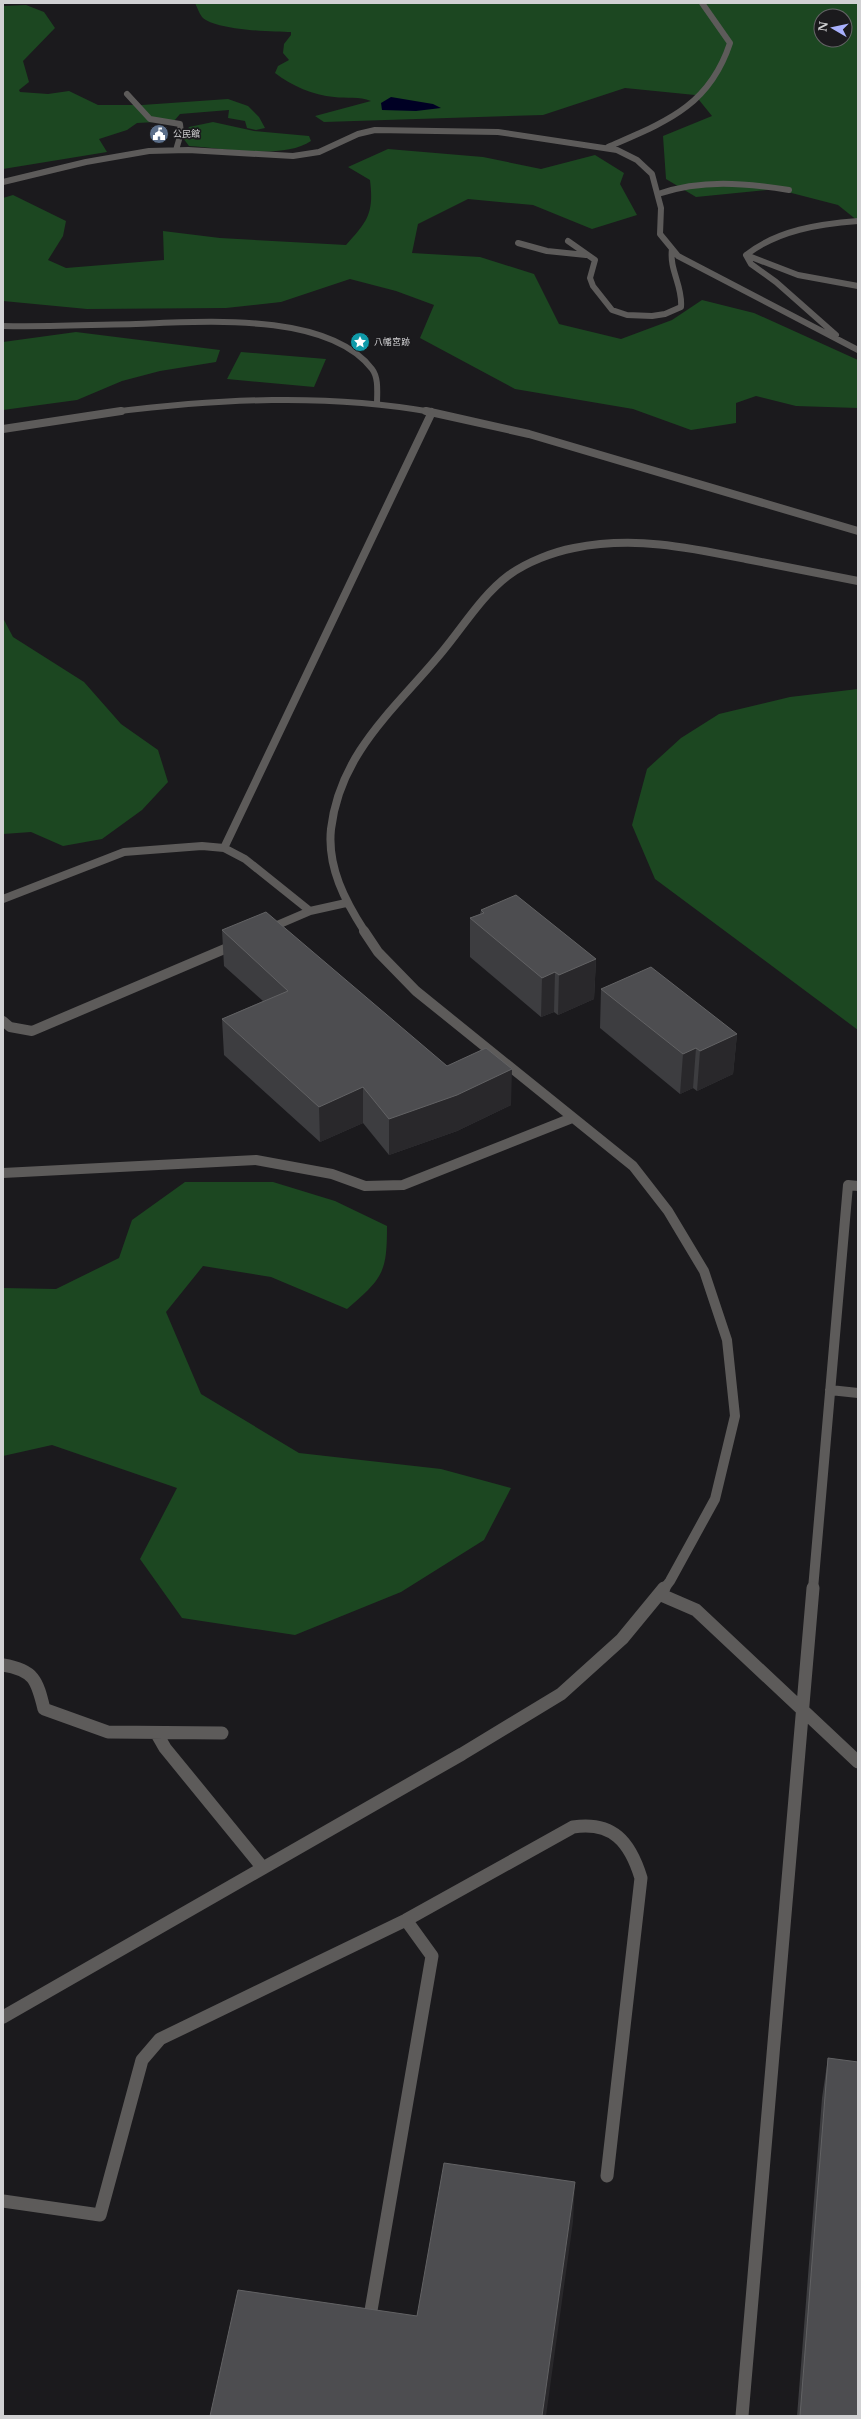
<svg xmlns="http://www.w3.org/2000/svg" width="861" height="2419" font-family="'Libre Baskerville','Noto Sans JP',serif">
<rect width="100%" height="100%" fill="#1b1a1d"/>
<path fill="#1c4721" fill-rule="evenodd" d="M195 3H858V221L838 205 776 189 696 197 666 179 663 136 712 116 695 95 625 88 543 115 324 122 315 116 371 101C359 96 347 99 334 97 313 95 292 86 275 73L278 66 289 60 283 53 284 44 291 35V32C273 32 214 30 202 17 199 13 197 7 195 3ZM821 16H845V40H821Z
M26 5 44 12 55 28 23 61 29 82 19 90 20 92 48 94 69 91 98 105H142L228 99 248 106 259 117 265 128 256 130 247 128 245 121 228 118 229 110 180 114 174 121 137 123 127 130 99 139 107 152 3 169V6Z
M213 122 254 131 309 136 311 141C283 160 223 148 189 146L183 138 189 127Z
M388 149 483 157 541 169 595 155 624 173 620 184 637 215 592 229 533 205 468 199 418 224 412 253 480 257 534 274 559 324 621 339 672 320 702 300 754 313 858 360V408L796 406 756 396 736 403V423L691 430 633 409 515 389 420 338 434 305 396 291 350 279 281 302 226 308 87 309 3 301V198L13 195 66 221 63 236 48 260 66 268 164 260 163 231 220 238 346 245C368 221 374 213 370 180L348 167Z
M76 332 220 350 216 362 160 371 122 381 77 400 3 410V342Z
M241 352 326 359 314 387 227 379Z
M3 618 13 637 84 682 121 724 158 750 168 782 142 810 102 839 63 846 31 832 3 834Z
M858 689V1030L655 879 632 825 647 769 681 738 719 714 790 697Z
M185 1182H273L335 1201 387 1226C387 1273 383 1278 347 1309L271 1277 203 1266 166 1312 201 1394 299 1453 441 1469 511 1488 484 1540 401 1592 295 1635 182 1618 140 1559 177 1488 52 1445 3 1456V1288L56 1289 119 1258 132 1220Z"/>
<path fill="#000024" d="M391 97 433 104 441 108 416 111 382 110 381 103Z"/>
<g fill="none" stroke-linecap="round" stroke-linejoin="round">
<path stroke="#5d5b5a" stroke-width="6" d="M127 94 150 119 180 124 181 133 176 150
M608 147C665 122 709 107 730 43L702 3
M3 182 86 162 149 151 188 150 293 156 319 152 358 134 375 130 498 132 617 150 637 160 652 174 661 208 660 234 678 256 858 350
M658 194C702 179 744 183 789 190
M568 241 595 260 590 278 593 286 612 310 627 315 652 316 665 314 681 307C683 286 669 270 672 249
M518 243 547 251 586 255
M746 255 798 275 858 286
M3 326C47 327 92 325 136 324 201 322 327 311 372 369 379 378 377 393 377 404
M836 335 776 282 751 264 746 255C778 230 819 224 858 221
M113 412C218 399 326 393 432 412"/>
<path stroke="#5d5b5a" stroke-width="8" d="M426 411 529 434 858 531
M3 429 121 411
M224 848 432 412
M3 899 124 852 202 846 224 848 245 859 310 911 268 929
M310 911 346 903
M365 932C345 901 327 867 331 829 340 752 396 708 442 652 463 627 482 595 509 575 527 562 553 552 574 548 634 536 687 547 746 559 783 566 821 574 858 581"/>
<path stroke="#5d5b5a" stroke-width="10" d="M364 931 378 952 416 991 633 1166 668 1211 704 1271 727 1340 735 1416 715 1499 670 1581 664 1589
M3 1021 10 1027 32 1031 234 945
M3 1173 256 1160 332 1174 365 1186 403 1185 572 1118
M830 1390 858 1393
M813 1589 848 1185 858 1186"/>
<path stroke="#5d5b5a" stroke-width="13" d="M659 1594 696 1610 858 1762
M3 1665C34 1670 37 1680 44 1709L108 1732 222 1733
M157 1734 165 1748 263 1868
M3 2017 462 1754 561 1694 622 1639 664 1588
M3 2201 100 2215 142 2060 160 2039 406 1920 573 1827C613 1821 630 1842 641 1878L607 2176
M369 2322 432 1956 406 1920
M742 2416 813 1588"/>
</g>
<path fill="#3d3d40" d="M481 910 596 959 594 999 558 1015 554 1012 541 1017 470 957V918L480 914Z
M222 930 447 1066 511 1105 457 1131 389 1155 363 1123 320 1142 224 1055 222 1019 263 1001 224 966Z
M601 989 737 1034 733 1074 697 1091 693 1088 680 1094 600 1028Z
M828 2058 858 2416H797L822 2098Z"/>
<path fill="#29282b" d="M596 959 594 999 558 1015 559 975Z
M555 972 554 1012 541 1017 542 978Z
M737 1034 733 1074 697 1091 700 1051Z
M696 1048 693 1088 680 1094 683 1054Z
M512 1069 511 1105 457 1131 389 1155V1119Z
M363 1087V1123L320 1142 319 1107Z
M575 2182 573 2222 546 2416H542Z"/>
<path fill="#4d4d50" stroke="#626264" d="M516 895 596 959 559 975 555 972 542 978 470 918 484 913 481 910Z
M266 912 447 1066 486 1048 512 1069 457 1095 389 1119 363 1087 319 1107 222 1019 288 991 222 930Z
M651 967 737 1034 700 1051 696 1048 683 1054 601 989Z
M828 2058 858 2062V2416H800Z
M444 2163 575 2182 542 2416H210L238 2290 417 2316Z"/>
<defs>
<g id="civic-disc" transform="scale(1)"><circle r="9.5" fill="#5c6f8a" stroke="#1b1a1d"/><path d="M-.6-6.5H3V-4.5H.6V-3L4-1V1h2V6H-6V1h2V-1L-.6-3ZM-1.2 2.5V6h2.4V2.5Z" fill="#fff"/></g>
<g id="sight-disc" transform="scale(1)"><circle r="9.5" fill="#0f9aa8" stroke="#1b1a1d"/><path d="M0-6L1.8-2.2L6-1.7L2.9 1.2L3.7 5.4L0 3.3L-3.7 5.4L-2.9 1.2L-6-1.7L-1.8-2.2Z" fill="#fff"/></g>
</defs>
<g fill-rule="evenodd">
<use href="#civic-disc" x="159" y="134"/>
<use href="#sight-disc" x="360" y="342"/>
</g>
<g text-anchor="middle" stroke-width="3.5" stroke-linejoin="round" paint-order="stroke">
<g font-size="9" fill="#d1d1d3" stroke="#1b1a1d" text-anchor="start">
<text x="173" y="137">公民館</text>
<text x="374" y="345">八幡宮跡</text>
</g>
</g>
<rect width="861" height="2419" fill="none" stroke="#d1d1d3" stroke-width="8"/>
<g transform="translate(833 28) rotate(279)"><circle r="19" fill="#1b1a1d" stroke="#646366"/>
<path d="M0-3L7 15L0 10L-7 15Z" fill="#a8b0fc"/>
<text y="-6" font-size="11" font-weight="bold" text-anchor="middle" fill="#d1d1d3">N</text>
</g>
</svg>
